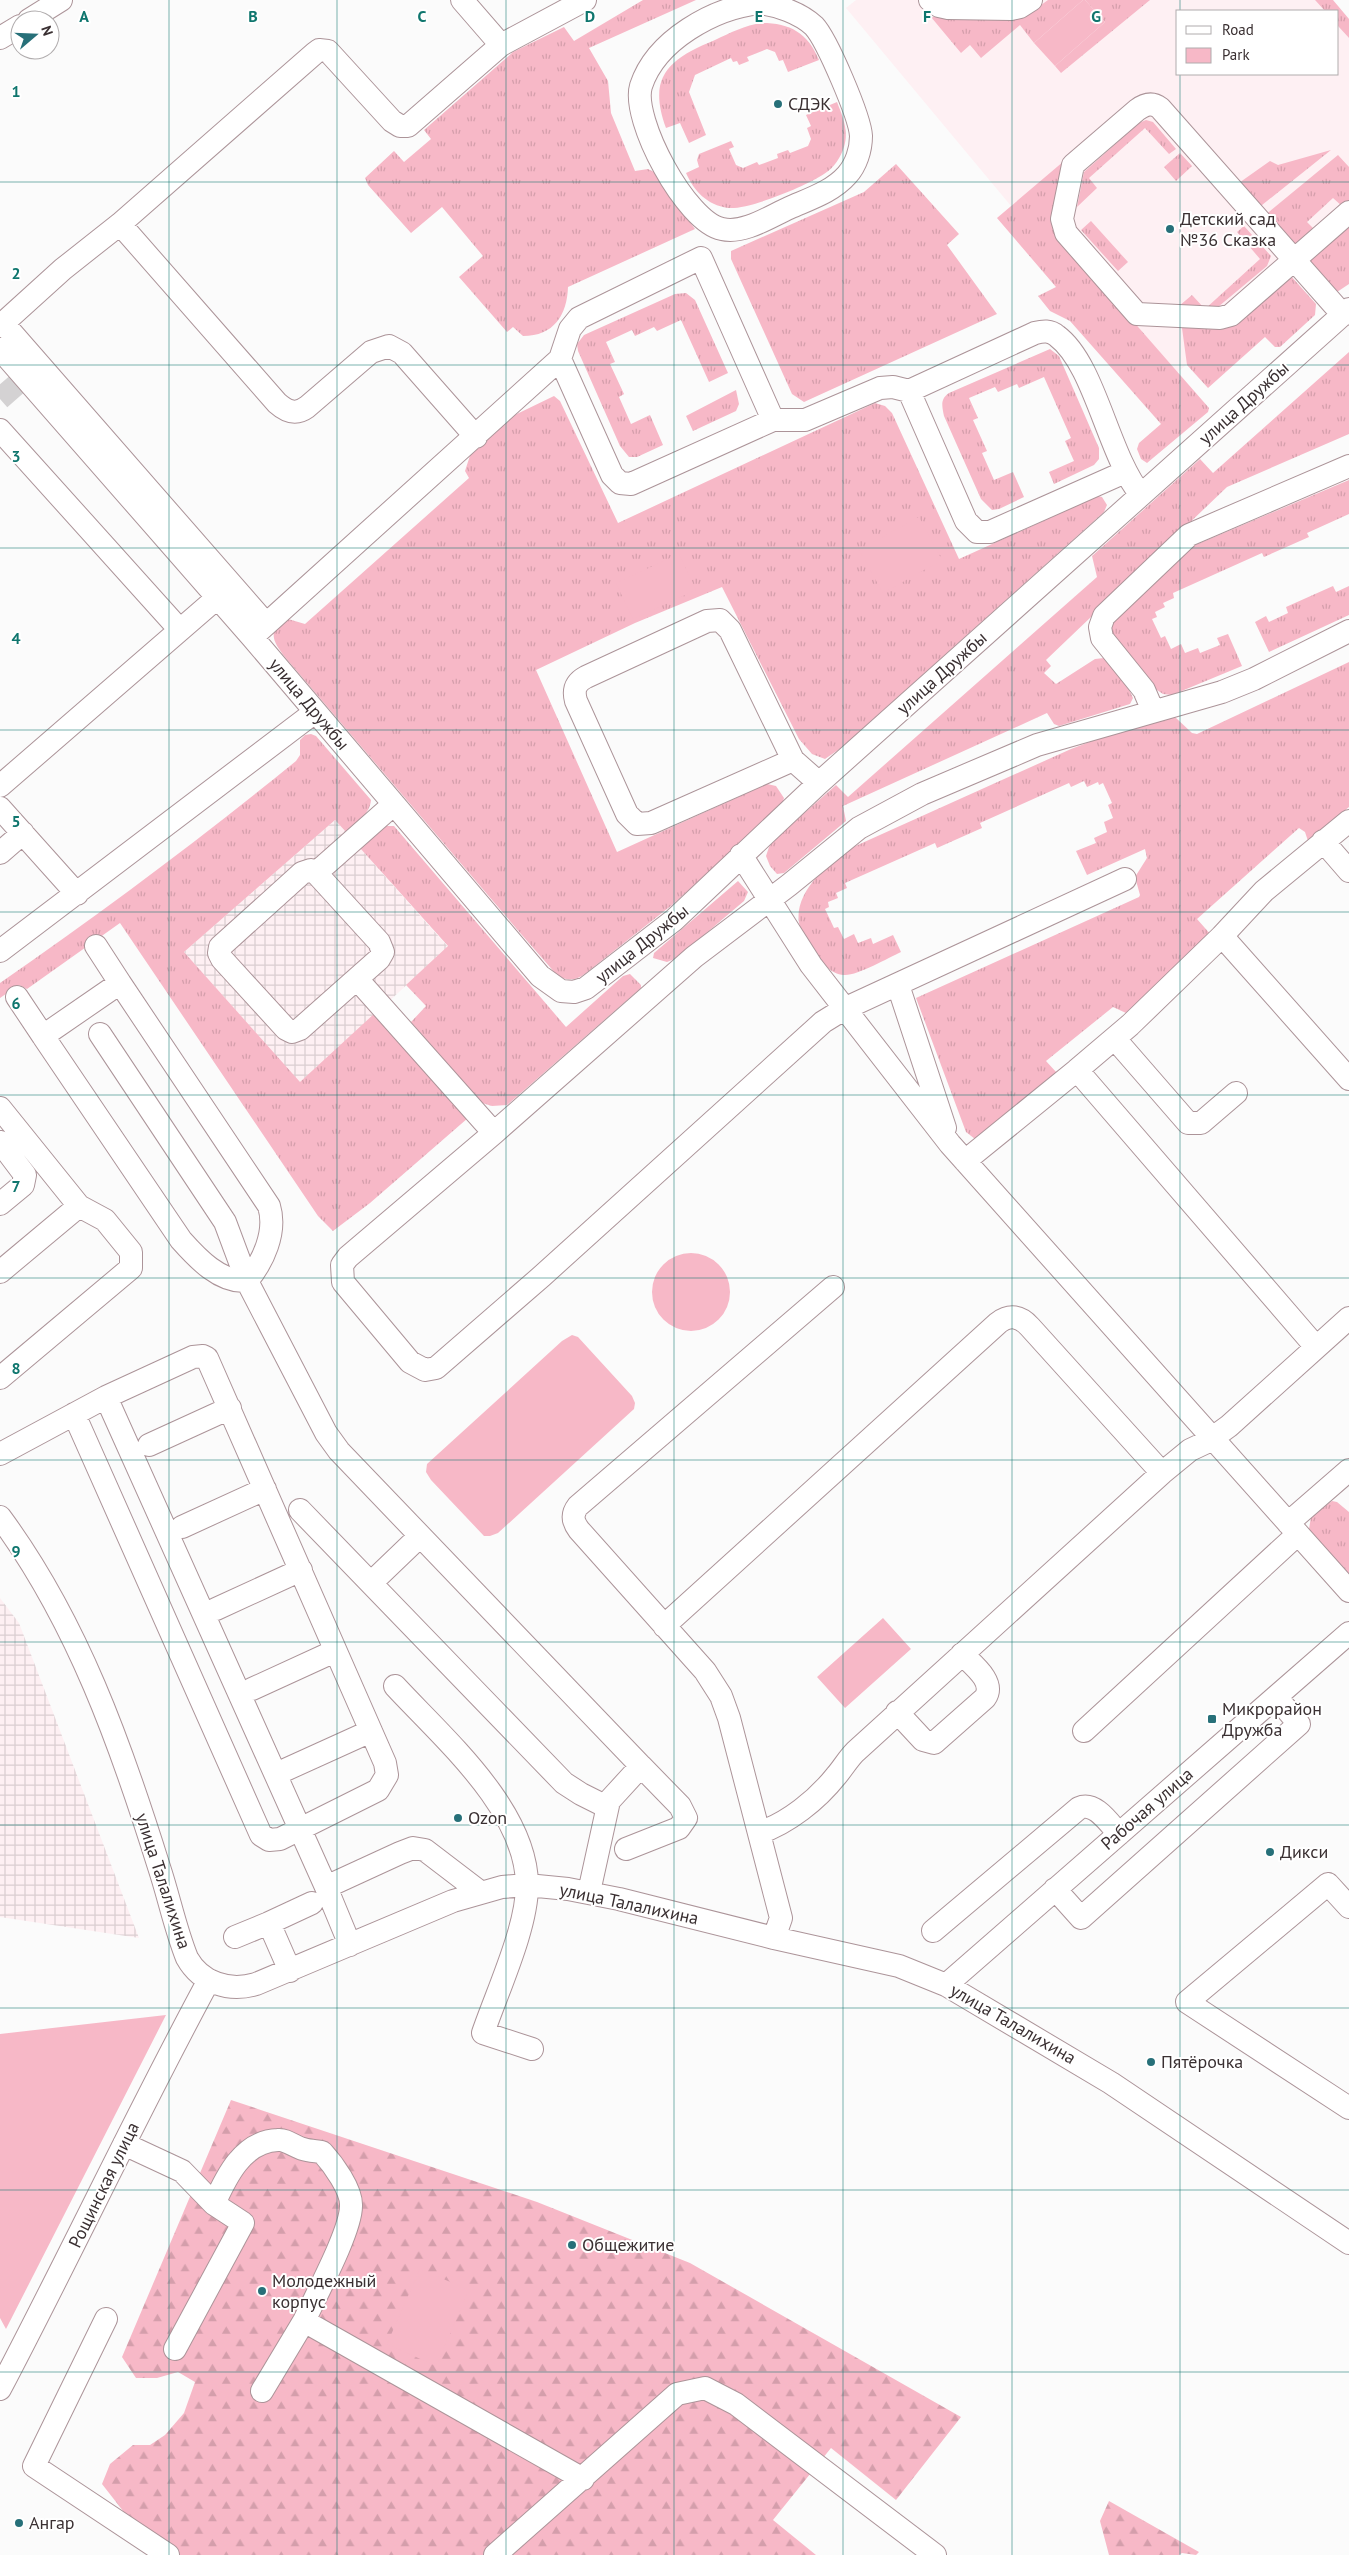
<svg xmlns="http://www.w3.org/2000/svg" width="1349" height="2555" font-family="'PT Sans',sans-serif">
<defs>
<pattern id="industrial-grid" width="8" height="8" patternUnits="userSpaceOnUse" patternTransform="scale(1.25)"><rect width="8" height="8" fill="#fef0f3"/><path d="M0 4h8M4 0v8" fill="none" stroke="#daced1"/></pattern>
<pattern id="grass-tufts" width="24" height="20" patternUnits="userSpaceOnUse" patternTransform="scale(1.25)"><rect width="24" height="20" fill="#f7b8c7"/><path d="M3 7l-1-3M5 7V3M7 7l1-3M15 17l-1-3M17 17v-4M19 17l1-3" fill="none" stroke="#d49eab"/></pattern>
<pattern id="forest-firs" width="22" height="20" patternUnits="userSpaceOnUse" patternTransform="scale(1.25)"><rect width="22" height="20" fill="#f7b8c7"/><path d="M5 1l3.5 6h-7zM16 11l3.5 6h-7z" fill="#d49eab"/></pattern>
</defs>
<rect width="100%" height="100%" fill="#fbfbfb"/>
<path fill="#fef0f3" d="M856 0H1315L1325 11H1178V74H1338V26L1349 38V225L1150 396 997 218 1011 206 846 8Z"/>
<path fill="url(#industrial-grid)" d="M335 820 448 947 300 1083 184 952Z
M0 1598 19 1623 139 1938 0 1917Z"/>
<path fill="url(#grass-tufts)" d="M643 0H696L589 48 608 81 611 113 635 171 648 169 654 172 695 229 568 287C567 315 554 336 523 336L513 327 507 332 459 277 483 256 442 207 411 233 368 185 365 178 394 151 404 162 431 139 424 130 513 52 564 27 574 41Z
M1048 0H1083L1034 43 1020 25 981 58 970 45 961 53 931 17 1026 16Z
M1085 0H1150L1061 73 1055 66 1105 22Z
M1315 0H1333L1349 19V38L1338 26V11H1325Z
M762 23C790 23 808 33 819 60L788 72 783 60 779 61 775 52 767 49 747 57 749 61 739 65 737 61 733 62 731 58 695 75 689 92 706 135 689 143 680 123 666 128C647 76 669 59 715 40 730 33 745 25 762 23Z
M837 102C843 117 849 131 844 147 841 157 834 168 824 174 806 186 749 210 728 208 707 205 694 191 686 173L699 167 697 160 699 154 731 141 734 147 729 149 736 165 743 168 757 162 759 165 778 158 777 154 788 150 790 153 808 146 811 139 807 128 811 126 806 115Z
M1146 120 1153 122 1176 149 1169 154 1145 128 1089 178 1097 188 1077 207 1084 172 1139 123Z
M1331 150 1257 209 1236 185 1270 161 1278 165Z
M1180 153 1192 166 1176 181 1164 167Z
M1338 155 1349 167V201L1343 207 1333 198 1307 222 1316 231 1294 246 1264 216Z
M1064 161 1055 232 1209 408 1208 412 1147 463 1141 459 1137 449 1139 443 1161 424 1070 321 1050 311 1038 296 1056 287 997 218Z
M896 164 959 234 947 245 997 314 804 402 792 394 731 259V251L864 192Z
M1091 221 1128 262 1118 271 1081 230Z
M1349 221V284L1337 292 1303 262Z
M1244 226 1271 256 1267 266 1212 312 1179 306 1192 295 1205 309 1260 259 1237 232Z
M1291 276 1316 304 1315 315 1280 347H1275L1265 337 1208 388 1187 365 1182 328 1233 326Z
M686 293 695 300 728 373 709 382 681 320 657 331 654 327 635 336 632 330 606 342 615 362 610 364 624 394 619 397 631 424 650 415 663 445 637 457H629L620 446 578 351 577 344 584 335 675 294Z
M1050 349 1059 356 1099 448V459L1094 465 1054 484 1049 472 1074 461 1065 441 1071 438 1044 377 1019 388 1017 384 998 392 995 387 969 398 978 418 973 420 987 451 982 453 994 480 1013 472 1024 497 999 509 992 510 981 499 944 416C942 406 940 399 949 393Z
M1349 352V434L1227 487 1046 660 1051 666 1044 673 1056 684 1095 659 1104 658 1125 681 1133 698 1130 704 1059 726 1054 724 1047 713 843 806 846 821 784 873 777 874 770 866 766 856 769 847 775 839 836 785 848 797 1097 577 1092 556 1200 459 1213 473Z
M736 390 739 404 736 411 693 431 686 416Z
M554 396 560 401 618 523 875 403 885 406 892 413 959 559 1098 496 1102 497 1107 505 1104 512 841 748 825 759 812 754 799 739 722 587 635 623 536 670 617 852 767 784 776 786 784 798 781 807 672 905 586 973C576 981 567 982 556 974L521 934 284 656C278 647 272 641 274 630L288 619 305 624 469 478 465 471 476 437 482 431Z
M1349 480V514L1307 533 1309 537 1264 557 1262 553 1173 593 1174 598 1163 603 1165 607 1155 612 1157 617 1152 619 1161 638 1165 636 1171 649 1181 644 1185 653 1198 648 1200 653 1220 645 1217 638 1228 634 1242 666 1172 695 1163 694 1154 688 1116 640 1111 630 1112 621 1193 546Z
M1333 586 1336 592 1349 586V615L1269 652 1255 622 1266 616 1269 622 1288 613 1286 607Z
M1349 662V807L1308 841 1305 832 1299 828 1197 919 1212 936 1126 1013 1113 1007 1046 1061 1057 1073 975 1139 966 1132 916 998 1139 897 1140 895 1135 877 1147 858 1145 849 1087 875 1076 851 1096 843 1094 838 1107 832 1104 822 1113 818 1108 805 1112 803 1103 783 1099 785 1098 782 1087 787 1084 781 1071 787 1069 783 980 823 982 828 937 848 935 843 845 883 847 888 836 893 838 898 828 902 829 907 825 909 834 928 838 927 844 939 854 934 858 943 871 938 873 944 893 935 901 952C888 958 857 976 844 975 830 974 823 963 816 952 810 943 801 933 799 923 794 892 828 863 851 848L1071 749 1108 735 1175 717 1192 733 1197 734Z
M311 734 316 736 371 800C370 814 356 823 346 832L335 820 184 952 300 1082 375 1013 468 1118 370 1203 333 1231 318 1216 120 923 27 989 19 985 0 998V983C101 913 200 839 296 761L300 755V740L305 735Z
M385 826H394L566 1027 623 976 630 974 641 985V988L507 1105 492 1106 482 1103 411 1022 426 1006 406 985 448 946 360 848Z
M738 881 748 892 744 901 677 958 667 962 653 958 654 953Z
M1332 1501 1337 1502 1349 1512V1577L1309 1529 1311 1517Z"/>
<path fill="url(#forest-firs)" d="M231 2100 537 2202 690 2263 961 2417 896 2500 831 2448 773 2520 816 2555H168L127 2516 102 2484 110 2464 133 2445H150L165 2435 184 2413 195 2382 178 2372 157 2378H136L122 2357Z
M1109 2501 1199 2552 1196 2555 1182 2553 1179 2555H1109L1100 2521Z"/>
<path fill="#f7b8c7" d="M1083 0H1085L1105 22 1055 66 1034 43Z
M919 517 942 560 883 593 859 550Z
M679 554 696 590 633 619 616 583Z
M652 1292a39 39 0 1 1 78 0a39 39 0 1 1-78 0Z
M572 1335 578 1337 632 1396 635 1403 634 1409 498 1533 490 1536H484L431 1480 426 1472 427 1464 562 1341Z
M883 1618 911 1649 845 1708 817 1677Z
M166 2015 6 2329 0 2318V2034Z
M420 2269 469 2290 436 2366 387 2344Z"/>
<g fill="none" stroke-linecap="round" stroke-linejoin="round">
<path stroke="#d4d2d3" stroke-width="22" stroke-dasharray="22 11" stroke-linecap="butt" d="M0 399 25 377"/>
<g stroke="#ac9499" stroke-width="24">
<path id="minor" d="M462 0 501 45
M930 0 939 6 948 8 1011 9 1020 7 1031 0
M759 3C777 5 800 13 814 26 827 40 860 117 861 136 861 150 856 165 847 175 832 192 809 199 789 208 769 217 744 234 722 229 686 222 631 119 641 86 656 40 714 8 759 3Z
M29 20 61 0
M0 38 20 26
M120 224 277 403C287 412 296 415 307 407L371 352 389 346 402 353 476 437
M1343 315 1160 108C1152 102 1145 104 1137 110L1073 165 1062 219 1066 233 1137 314 1220 318 1231 315 1349 212
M3 323 266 624
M0 326 63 269 120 224 315 53 319 50 328 51 392 121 400 126H408L501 45 585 0
M0 349 252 637 540 976 561 991 574 992 586 988 674 920 819 783 1349 309
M560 359 612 475 620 483 631 484 773 420H805L880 388 893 387 909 391 1035 333C1043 331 1050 330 1057 336 1095 364 1108 455 1141 495
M909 391 966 521 977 532H990L1125 472
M0 430 180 630
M252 637 560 359 570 329 579 318 701 258 773 420
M1153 711 1144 690 1102 638 1100 627 1104 616 1189 535 1349 466
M793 760 651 823 637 824 627 814 576 701C573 690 575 683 586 677L707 621 720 620 730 630 793 760 819 783
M0 786 217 598
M0 808 77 894
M1349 821 1264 891 1222 936 1349 1079
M1323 841 1349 871
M0 853 23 833
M741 855 811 965 950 1144 1349 1591
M316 873 379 942 383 952 379 959 300 1029 292 1032 286 1029 222 959 219 953 220 947 302 873 311 870 316 873 394 804
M1125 879 844 1009 823 1022 542 1276 436 1368 425 1370 410 1362 343 1282 342 1265 348 1257 494 1133 694 957 789 885 859 828 922 794 1037 745 1222 692 1254 679 1349 631
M96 946 120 983
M0 951 315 712
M357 979 494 1133
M898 985 945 1128
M17 997 43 1036
M100 1034 225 1222 247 1281C263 1262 277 1232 269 1206L120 983 43 1036 181 1240C197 1258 220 1283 247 1281L326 1433 339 1451 641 1766 609 1801 589 1892
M1115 1039 1188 1123H1201L1236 1093
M1077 1070 1130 1025 1222 936
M0 1108 79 1206 0 1272
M0 1142 25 1175 23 1185 0 1204
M965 1161 1077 1070 1316 1347
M0 1378 131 1268V1252L105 1220 79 1206
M106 1397 326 1887
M149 1445 230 1408
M0 1454 106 1397 193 1357 203 1356 207 1358 385 1763 387 1775 378 1790 280 1839 269 1840 261 1835 74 1414
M300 1510 564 1783 581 1794 607 1807
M0 1517C77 1621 121 1745 159 1867 169 1897 175 1928 187 1958 201 1983 229 1992 256 1984L453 1901 502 1887 527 1885 568 1889 619 1899 774 1938 899 1966 946 1985 1111 2083 1349 2243
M1288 1523 1349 1470
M182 1527 265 1489
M371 1583 420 1536
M216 1609 301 1570
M664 1626 998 1323C1010 1314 1020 1316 1030 1327L1162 1473
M395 1686C443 1738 526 1809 527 1884 528 1926 497 1992 483 2033L532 2049
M252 1689 335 1651
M897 1712 923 1740 934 1743 985 1698C996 1682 973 1665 962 1654
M1084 1731 1298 1534
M285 1770 371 1731
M759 1833C788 1823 817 1800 836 1776 843 1768 848 1759 855 1752L1162 1473 1190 1450 1207 1442 1229 1426 1349 1318
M626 1849 679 1828 686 1818 680 1806 641 1766
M1055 1889 1081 1918 1299 1724 1277 1698
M1349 1907 1328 1884 1187 2002 1349 2108
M933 1931 1079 1808C1095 1801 1109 1823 1119 1834
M235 1937 269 1923
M774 1938 781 1918 729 1718 721 1696 705 1671 579 1530C573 1522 571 1515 578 1506L833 1287
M350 1945 326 1887 400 1853 413 1848 425 1850 480 1892
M290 1971 269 1923 312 1903
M946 1985 1349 1633
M124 2144 182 2171 214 2204
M106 2319 34 2466 168 2555
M175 2349 243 2223 214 2204C226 2177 243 2141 278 2140 286 2139 295 2147 303 2149 309 2151 316 2151 322 2152 333 2164 352 2190 351 2206 351 2231 316 2295 304 2321L583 2479
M0 2389C71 2254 136 2115 209 1980
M262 2391 304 2321
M495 2555 677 2394 705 2388 736 2404 935 2555"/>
</g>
<use href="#minor" stroke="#fff" stroke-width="22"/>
</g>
<path fill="none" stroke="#0f766e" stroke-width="1" stroke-opacity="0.55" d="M169 0V2555M337 0V2555M506 0V2555M674 0V2555M843 0V2555M1012 0V2555M1180 0V11M1180 74V2555M0 182H1349M0 365H1349M0 548H1349M0 730H1349M0 912H1349M0 1095H1349M0 1278H1349M0 1460H1349M0 1642H1349M0 1825H1349M0 2008H1349M0 2190H1349M0 2372H1349"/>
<g fill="#277079" stroke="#fff" stroke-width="2">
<circle cx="778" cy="104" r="5"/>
<circle cx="1170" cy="229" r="5"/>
<rect x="1207" y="1714" width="10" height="10" rx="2.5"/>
<circle cx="458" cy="1818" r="5"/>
<circle cx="1270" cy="1852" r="5"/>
<circle cx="1151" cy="2062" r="5"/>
<circle cx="572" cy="2245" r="5"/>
<circle cx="262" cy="2291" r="5"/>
<circle cx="19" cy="2523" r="5"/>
</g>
<g text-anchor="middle" stroke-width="4" stroke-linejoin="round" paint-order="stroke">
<g font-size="18" fill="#3a3032" stroke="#fff" text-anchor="start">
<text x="788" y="110">СДЭК</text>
<text x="1180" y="225">Детский сад<tspan x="1180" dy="21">№36 Сказка</tspan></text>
<text x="1222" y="1715">Микрорайон<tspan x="1222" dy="21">Дружба</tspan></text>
<text x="468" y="1824">Ozon</text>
<text x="1280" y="1858">Дикси</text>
<text x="1161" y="2068">Пятёрочка</text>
<text x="582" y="2251">Общежитие</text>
<text x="272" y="2287">Молодежный<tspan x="272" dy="21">корпус</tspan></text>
<text x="29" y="2529">Ангар</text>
</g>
<g font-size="18" fill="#3a3032" stroke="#fff">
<text transform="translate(1244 403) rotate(-42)" y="6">улица Дружбы</text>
<text transform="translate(942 673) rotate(-42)" y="6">улица Дружбы</text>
<text transform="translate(309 704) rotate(50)" y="6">улица Дружбы</text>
<text transform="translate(642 944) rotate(-39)" y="6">улица Дружбы</text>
<text transform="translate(1147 1809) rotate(-41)" y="6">Рабочая улица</text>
<text transform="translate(163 1881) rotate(72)" y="6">улица Талалихина</text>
<text transform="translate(629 1904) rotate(12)" y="6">улица Талалихина</text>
<text transform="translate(1013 2024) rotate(30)" y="6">улица Талалихина</text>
<text transform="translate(104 2185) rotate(-64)" y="6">Рощинская улица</text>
</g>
</g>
<g font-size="16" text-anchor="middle" font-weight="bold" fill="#0f766e" stroke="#fff" stroke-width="4" stroke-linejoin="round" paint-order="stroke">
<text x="84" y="22">A</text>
<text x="253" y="22">B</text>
<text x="422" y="22">C</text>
<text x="590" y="22">D</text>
<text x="759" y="22">E</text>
<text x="927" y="22">F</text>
<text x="1096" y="22">G</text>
<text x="16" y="97">1</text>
<text x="16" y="279">2</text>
<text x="16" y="462">3</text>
<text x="16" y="644">4</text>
<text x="16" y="827">5</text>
<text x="16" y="1009">6</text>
<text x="16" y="1192">7</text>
<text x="16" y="1374">8</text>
<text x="16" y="1557">9</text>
</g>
<rect x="1176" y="10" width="162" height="65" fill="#ffffff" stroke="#b0acad"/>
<rect x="1186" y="26" width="25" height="8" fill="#ffffff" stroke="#b0acad"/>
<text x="1222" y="35" font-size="15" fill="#3a3032">Road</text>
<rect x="1186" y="48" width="25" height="15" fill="#f7b8c7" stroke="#b0acad"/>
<text x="1222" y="60" font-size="15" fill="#3a3032">Park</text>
<g transform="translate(35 35) rotate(71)"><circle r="24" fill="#ffffff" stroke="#b0acad"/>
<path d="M0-4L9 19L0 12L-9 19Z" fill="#277079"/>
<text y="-8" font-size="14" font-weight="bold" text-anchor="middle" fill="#3a3032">N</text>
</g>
</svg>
